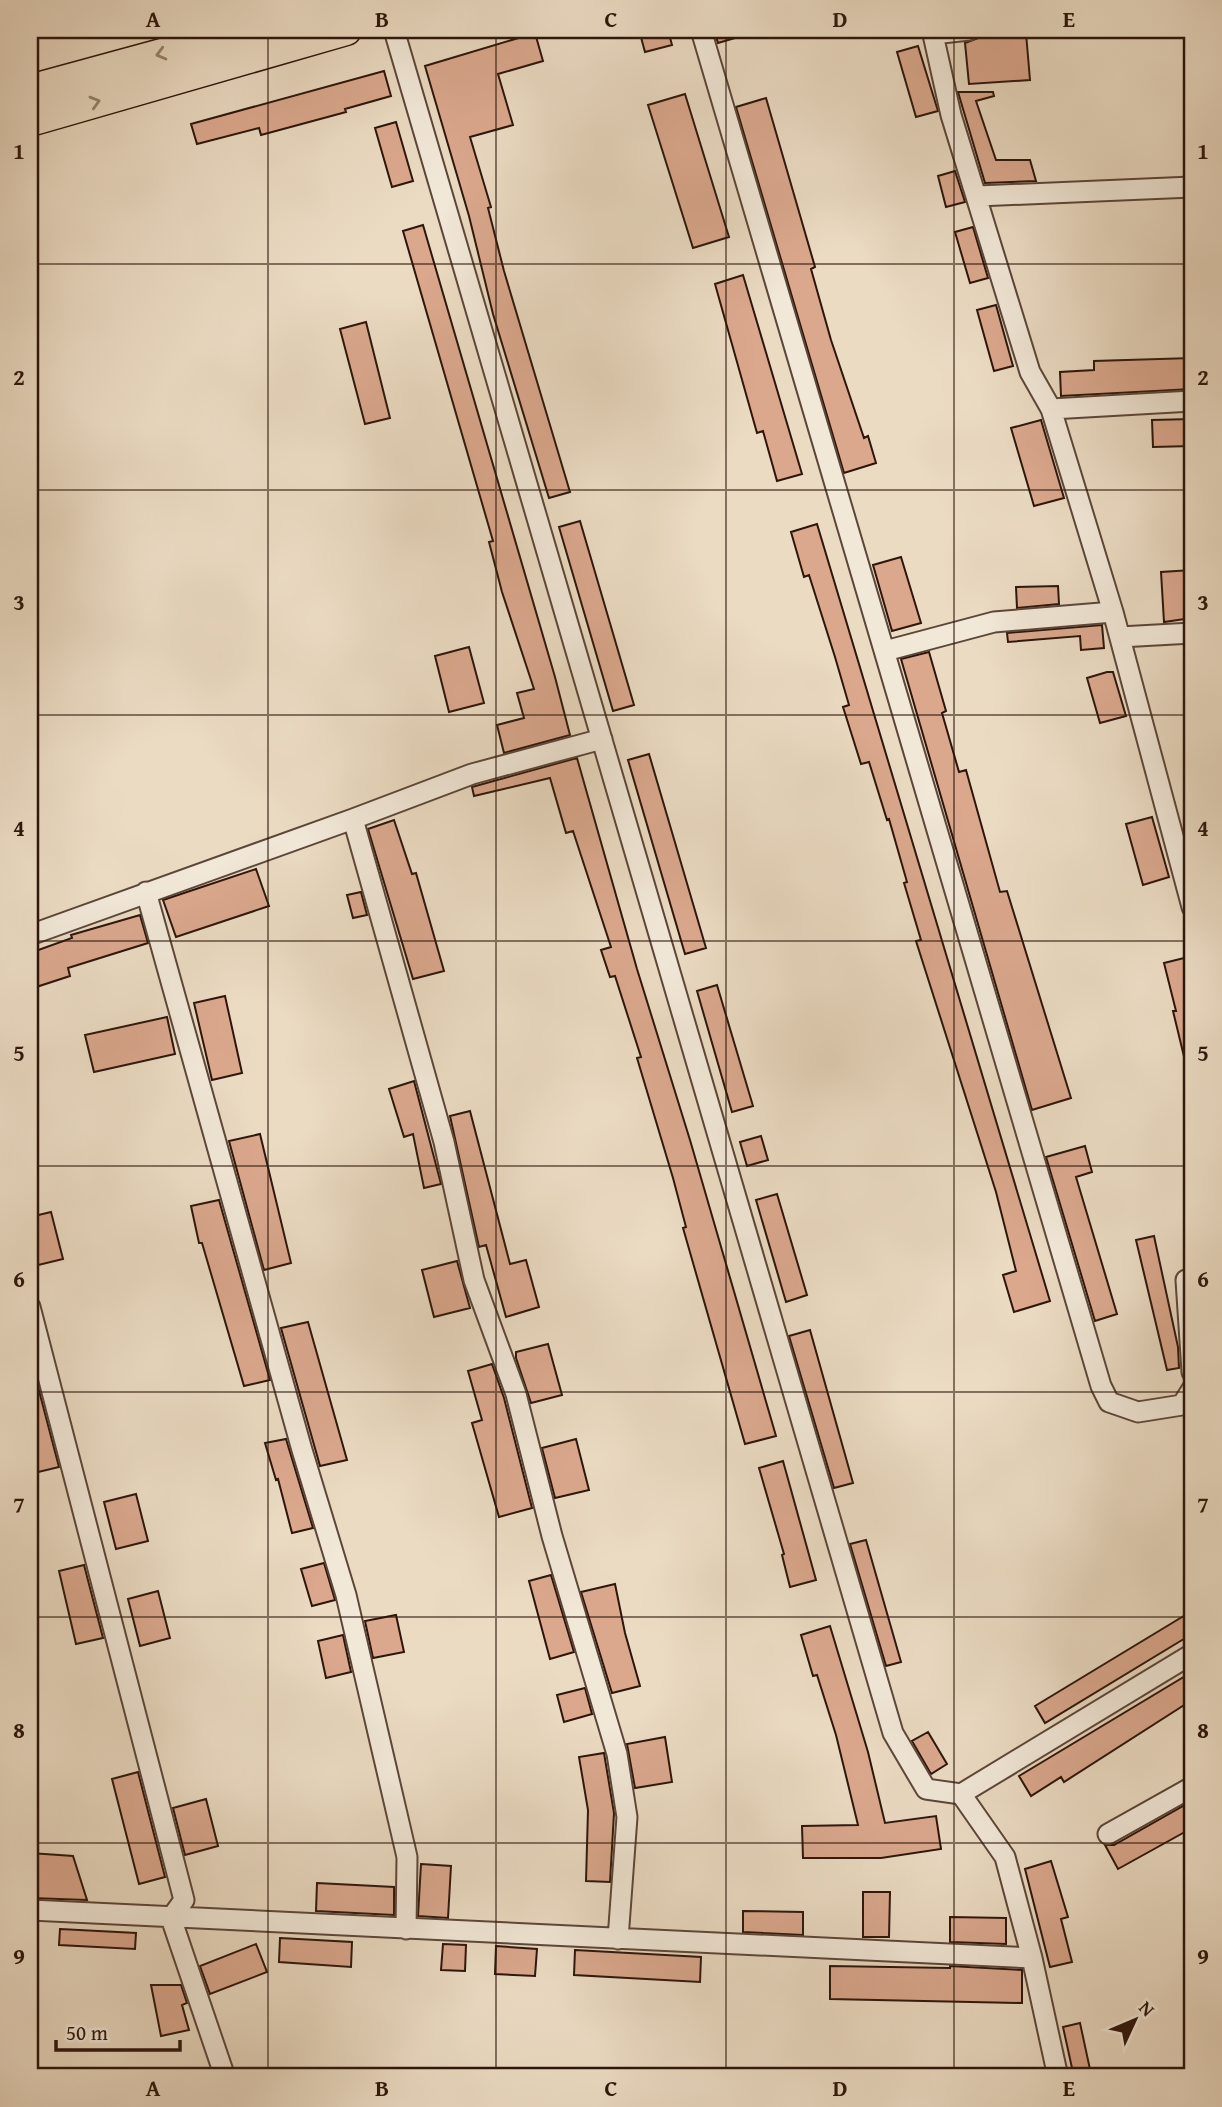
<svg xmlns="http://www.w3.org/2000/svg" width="1222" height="2107" font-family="'Gentium Book Plus',serif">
<rect width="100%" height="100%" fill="#ebdbc3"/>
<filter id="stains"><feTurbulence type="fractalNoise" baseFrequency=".00286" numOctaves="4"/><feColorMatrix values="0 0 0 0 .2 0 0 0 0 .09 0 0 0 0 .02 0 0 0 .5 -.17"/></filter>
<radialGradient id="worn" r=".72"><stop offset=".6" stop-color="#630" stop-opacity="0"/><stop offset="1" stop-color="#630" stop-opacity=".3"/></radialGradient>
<path fill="#dba88e" stroke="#2d150b" stroke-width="2" d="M639 30H668L672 45 645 52Z
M714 30H751L752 33 718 43Z
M535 33 543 61 498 74 513 125 470 137 491 207 488 208 504 271 570 492 549 498 493 314 469 216 425 66Z
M1026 33 1030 80 969 84 965 43 978 38Z
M918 46 938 111 916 117 897 52Z
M384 71 391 96 345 109 346 112 261 135 259 128 197 144 191 124Z
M958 92H993L994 96 976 101 996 160H1030L1036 181 985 183Z
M685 94 729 237 693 248 648 105Z
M766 98 815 267 811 269 831 340 864 438 868 436 876 463 844 473 736 107Z
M396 122 413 181 392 187 375 128Z
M955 171 965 202 946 207 938 176Z
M423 225 555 677 570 735 504 753 497 725 524 718 517 693 534 689 502 592 489 542 493 541 403 231Z
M973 227 988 278 970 283 955 232Z
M743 275 802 474 777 481 763 431 757 433 715 284Z
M996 305 1013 366 994 371 977 310Z
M366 322 390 418 365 424 340 329Z
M1192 358V389L1061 396 1060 372 1094 370V361Z
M1192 419V446L1153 447 1152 420Z
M1041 420 1064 498 1034 506 1011 428Z
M580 521 634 705 613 711 559 527Z
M817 524 1050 1301 1014 1312 1003 1275 1016 1271 996 1192 916 941 921 940 904 883 907 882 889 819 887 820 869 762 861 764 843 707 849 705 835 657 809 575 804 577 791 532Z
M901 557 921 623 892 631 873 565Z
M1192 570V618L1164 622 1161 572Z
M1058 586 1059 604 1017 608 1016 587Z
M1102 625 1104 648 1081 650 1080 636 1008 642 1007 633Z
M469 647 484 703 449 712 435 656Z
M929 652 946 711 942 713 959 772 966 770 1000 892 1007 891 1071 1098 1032 1110 901 659Z
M1107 672H1113L1126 716 1100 723 1087 678Z
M649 754 706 948 685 954 628 760Z
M577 758 637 969 690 1140 776 1436 745 1444 683 1228 686 1227 673 1178 637 1058 641 1057 615 976 610 977 601 950 611 947 573 831 566 833 550 778 474 796 472 787Z
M1152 817 1169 877 1143 885 1126 824Z
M394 820 412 874 416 873 444 971 413 979 368 829Z
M256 869 269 906 176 937 163 900Z
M361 892 367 915 353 918 347 895Z
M140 915 148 943 68 968 70 976 30 989V953L72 938 71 935Z
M1192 956V1069H1187L1173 1011H1176L1164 963Z
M717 985 753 1106 732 1112 697 991Z
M225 996 242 1073 212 1080 194 1003Z
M167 1017 175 1054 94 1072 85 1035Z
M414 1081 441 1184 424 1188 413 1134 404 1137 389 1089Z
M470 1111 510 1264 526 1260 539 1307 506 1317 486 1245 479 1247 450 1116Z
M260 1134 291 1263 264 1270 229 1141Z
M761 1136 768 1160 747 1166 740 1142Z
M1085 1146 1092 1172 1076 1177 1117 1314 1095 1321 1046 1157Z
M777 1194 807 1295 786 1302 756 1200Z
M219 1200 270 1380 244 1386 202 1243H199L191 1206Z
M51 1212 63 1259 30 1267V1217Z
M1154 1236 1178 1347 1179 1368 1167 1370 1136 1240Z
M457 1261 470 1308 434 1317 422 1270Z
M308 1322 347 1460 320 1466 281 1328Z
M810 1330 853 1483 834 1488 789 1336Z
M548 1344 562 1395 531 1403 516 1358V1352Z
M30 1364H32L59 1467 30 1474Z
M492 1364 504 1398 532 1508 499 1517 472 1423 482 1420 468 1371Z
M286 1439 313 1528 292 1533 278 1479 276 1480 265 1443Z
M576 1439 589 1490 555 1498 542 1448Z
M783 1461 816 1580 790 1587 782 1555 784 1554 759 1468Z
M136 1494 148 1541 116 1549 104 1502Z
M866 1540 901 1662 886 1666 850 1544Z
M324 1563 335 1600 312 1606 301 1569Z
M84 1565 103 1638 76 1644 59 1571Z
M551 1575 574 1652 550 1659 529 1581Z
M615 1584 625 1633 640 1686 612 1693 581 1592Z
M158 1591 170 1638 140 1646 128 1599Z
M1192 1611V1634L1045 1723 1035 1706Z
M396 1615 404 1652 373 1658 365 1621Z
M830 1626 868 1752 885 1823 936 1816 941 1849 881 1858H803L802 1826 858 1825 836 1735 817 1675 813 1676 801 1635Z
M343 1635 351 1672 326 1678 318 1641Z
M1192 1672V1700L1064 1782 1061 1777 1031 1796 1019 1776Z
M585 1688 592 1714 564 1722 557 1695Z
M928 1732 947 1764 931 1774 912 1741Z
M665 1737 672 1782 635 1788 627 1744Z
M604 1753 614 1813 610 1882 586 1881 588 1810 579 1757Z
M138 1772 165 1877 139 1884 112 1779Z
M206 1799 218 1846 185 1855 173 1808Z
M1192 1801V1828L1118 1869 1105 1845H1114Z
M30 1853 73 1856 87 1900 30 1898Z
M1051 1861 1068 1917 1061 1919 1072 1962 1050 1967 1025 1869Z
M421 1864 451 1866 448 1918 418 1916Z
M317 1883 394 1887V1915L316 1911Z
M863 1892H890L889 1937H863Z
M743 1911 803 1912V1935L743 1932Z
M950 1917 1006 1918V1944L950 1942Z
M60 1929 136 1933 135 1949 59 1945Z
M280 1938 352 1942 351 1967 279 1962Z
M256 1944 267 1972 210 1994 200 1966Z
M443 1944 466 1945 465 1971 441 1970Z
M496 1946 537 1949 535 1976 495 1974Z
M575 1950 701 1957 700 1982 574 1975Z
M830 1966 950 1968V1966L1022 1970V2003L830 1999Z
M151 1985H181L187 2003 182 2005 189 2030 161 2036Z
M1080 2023 1091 2074 1074 2077 1063 2027Z"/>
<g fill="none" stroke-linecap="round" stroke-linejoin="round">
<g stroke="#5c4639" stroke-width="23">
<path id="street" d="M394 30 893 1733 926 1789 961 1794 1005 1857 1032 1958 1058 2077
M701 30 1101 1386 1109 1402 1138 1412 1182 1405 1192 1389
M932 30 951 115 1030 372 1051 409 1113 612 1192 907
M933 34 969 30
M978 196 1192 187
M1051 409 1192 401
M1120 637 1192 633
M885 651 994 622 1113 612
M353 819 444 1142 474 1280 516 1394 552 1536 617 1754 627 1817 618 1939
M146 892 302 1450 346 1595 407 1857 406 1929
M30 935 353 819 472 774 602 739
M1192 1280H1186L1192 1372
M30 1307 184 1900 171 1918 225 2077
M961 1794 1192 1654
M1108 1834 1192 1787
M30 1910 1032 1958"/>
</g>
<g stroke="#2d150b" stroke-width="33">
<path id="primary" d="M30 90 250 30
M30 121 346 30"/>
</g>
<use href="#street" stroke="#f2e8d8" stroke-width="19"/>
<use href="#primary" stroke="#ebdbc3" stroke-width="30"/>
</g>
<defs><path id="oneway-chevron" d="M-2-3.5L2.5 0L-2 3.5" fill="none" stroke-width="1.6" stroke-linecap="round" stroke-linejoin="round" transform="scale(1.75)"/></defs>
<g stroke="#968270">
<use href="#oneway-chevron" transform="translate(161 54) rotate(165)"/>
<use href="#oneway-chevron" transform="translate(95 102) rotate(-16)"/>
</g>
<path fill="none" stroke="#2d150b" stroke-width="2" stroke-opacity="0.55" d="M268 30V2077M496 30V2077M726 30V2077M954 30V2077M30 264H1192M30 490H1192M30 715H1192M30 941H1192M30 1166H1192M30 1392H1192M30 1617H1192M30 1843H1192"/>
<rect width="1222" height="2107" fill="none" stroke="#ebdbc3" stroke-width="77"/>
<g transform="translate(1135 2020) rotate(46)" stroke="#f2e8d8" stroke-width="5" paint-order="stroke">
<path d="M0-5L12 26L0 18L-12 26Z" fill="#2d150b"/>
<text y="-10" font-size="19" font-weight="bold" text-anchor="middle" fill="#2d150b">N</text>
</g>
<path d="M56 2040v10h124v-10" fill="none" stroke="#2d150b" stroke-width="3.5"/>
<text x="66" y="2040" font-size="21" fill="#2d150b" stroke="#f2e8d8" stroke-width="5" paint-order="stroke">50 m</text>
<rect x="38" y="38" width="1146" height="2030" fill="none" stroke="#2d150b" stroke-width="2.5"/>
<g font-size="23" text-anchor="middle" font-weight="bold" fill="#2d150b">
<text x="153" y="27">A</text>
<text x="382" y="27">B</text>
<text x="611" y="27">C</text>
<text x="840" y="27">D</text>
<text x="1069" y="27">E</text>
<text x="19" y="159">1</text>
<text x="1203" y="159">1</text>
<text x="19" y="385">2</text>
<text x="1203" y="385">2</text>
<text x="19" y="610">3</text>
<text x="1203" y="610">3</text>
<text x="19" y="836">4</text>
<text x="1203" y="836">4</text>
<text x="19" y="1061">5</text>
<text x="1203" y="1061">5</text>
<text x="19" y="1287">6</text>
<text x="1203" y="1287">6</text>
<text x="19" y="1513">7</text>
<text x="1203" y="1513">7</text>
<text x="19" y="1738">8</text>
<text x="1203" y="1738">8</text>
<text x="19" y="1964">9</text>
<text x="1203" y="1964">9</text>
<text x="153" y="2096">A</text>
<text x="382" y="2096">B</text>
<text x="611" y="2096">C</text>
<text x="840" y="2096">D</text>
<text x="1069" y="2096">E</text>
</g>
<rect width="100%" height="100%" filter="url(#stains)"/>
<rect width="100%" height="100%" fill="url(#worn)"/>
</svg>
